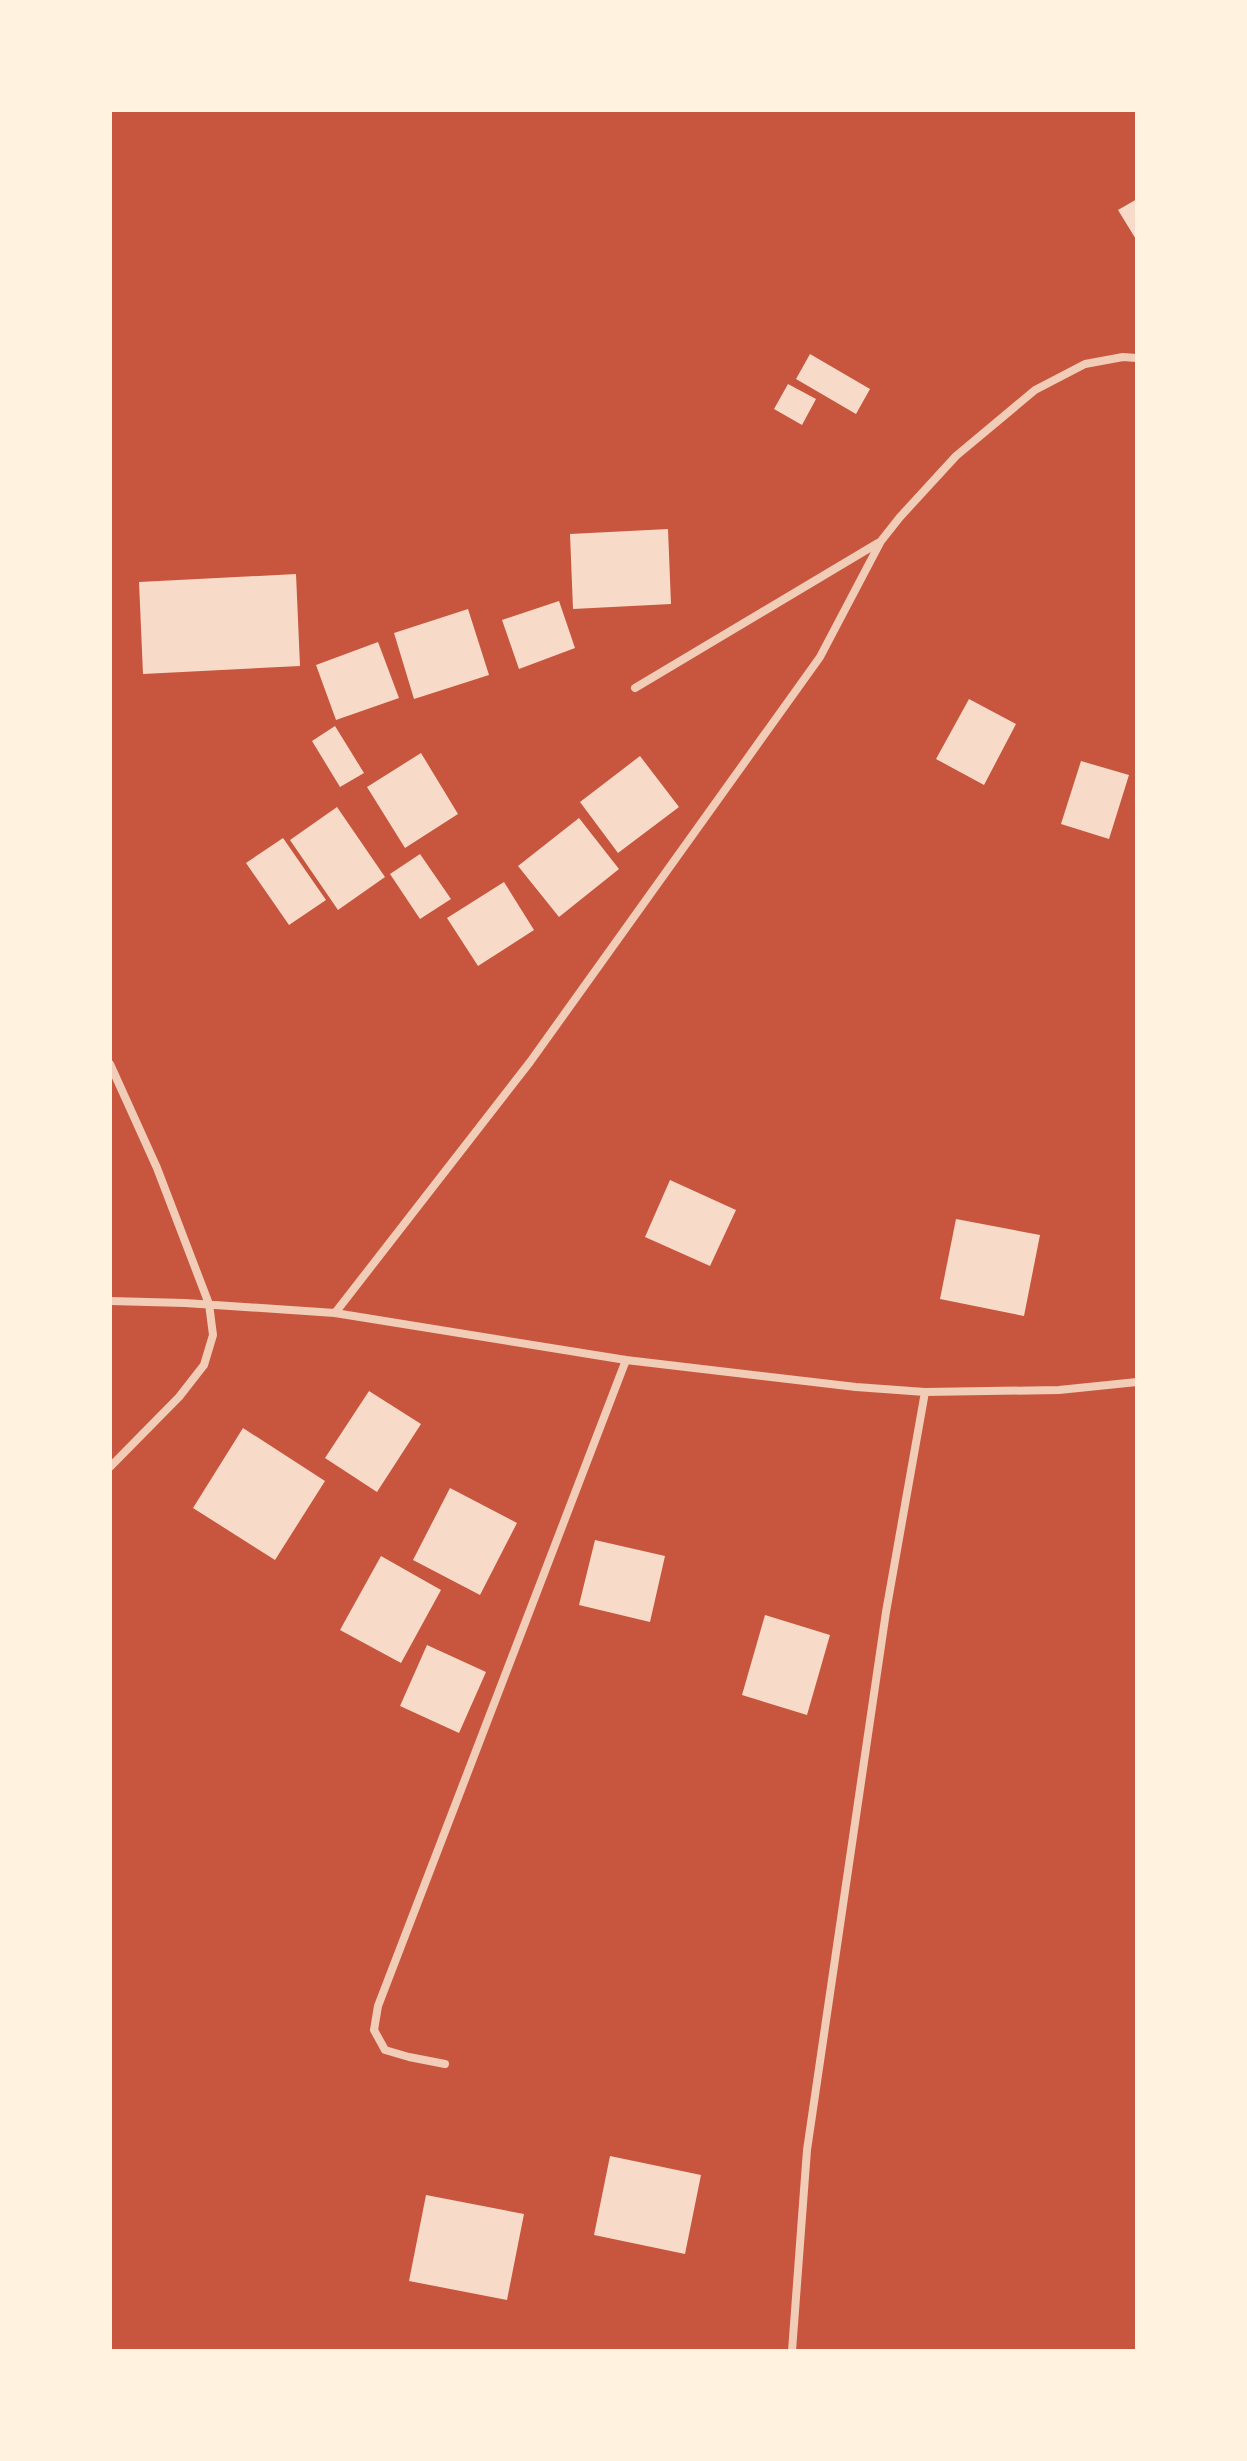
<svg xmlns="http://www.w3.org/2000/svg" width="1247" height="2461" font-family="'Alegreya Sans',sans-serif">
<rect width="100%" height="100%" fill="#c8553d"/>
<path fill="#f7dbc8" d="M1137 199V241L1118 210Z
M810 354 870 389 856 414 796 379Z
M788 384 816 399 802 425 774 409Z
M668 529 671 604 573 609 570 534Z
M296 574 300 666 143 674 139 582Z
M559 601 575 648 519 669 502 620Z
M468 609 489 675 414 699 394 633Z
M378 642 399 698 336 720 316 665Z
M969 699 1016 724 984 785 936 759Z
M335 726 364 773 340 787 312 741Z
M421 753 458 814 405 848 367 787Z
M640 756 679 807 618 853 580 802Z
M1081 761 1129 775 1109 839 1061 824Z
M337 807 385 877 338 910 290 840Z
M579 818 619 869 559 917 518 866Z
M283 838 326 900 289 925 246 863Z
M420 854 451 899 420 919 390 874Z
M504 882 534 930 478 966 447 918Z
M670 1180 736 1210 710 1266 645 1237Z
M956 1219 1040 1235 1024 1316 940 1299Z
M369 1391 421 1424 377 1492 325 1458Z
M243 1428 325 1481 275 1560 193 1508Z
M450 1488 517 1523 480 1595 413 1560Z
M595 1540 665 1556 650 1622 579 1605Z
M381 1556 441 1590 401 1663 340 1630Z
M765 1615 830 1635 807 1715 742 1695Z
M427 1645 486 1672 459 1733 400 1706Z
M610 2156 701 2175 685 2254 594 2235Z
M426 2195 524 2214 507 2300 409 2281Z"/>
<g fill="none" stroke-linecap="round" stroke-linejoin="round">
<path stroke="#f1ccb7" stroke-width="8" d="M635 688 878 543
M110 1064 157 1168 209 1304 213 1335 204 1365 179 1397 110 1467
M110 1301 185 1303 335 1313 626 1360 856 1387 925 1392 1059 1390 1137 1382
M335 1313 530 1062 820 657 881 541 900 517 956 456 1035 390 1085 364 1123 357 1137 358
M445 2064 409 2057 385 2050 374 2030 378 2006 626 1360
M792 2351 807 2150 886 1612 925 1392"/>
</g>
<rect width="1247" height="2461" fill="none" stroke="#fff3e0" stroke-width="224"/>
</svg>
